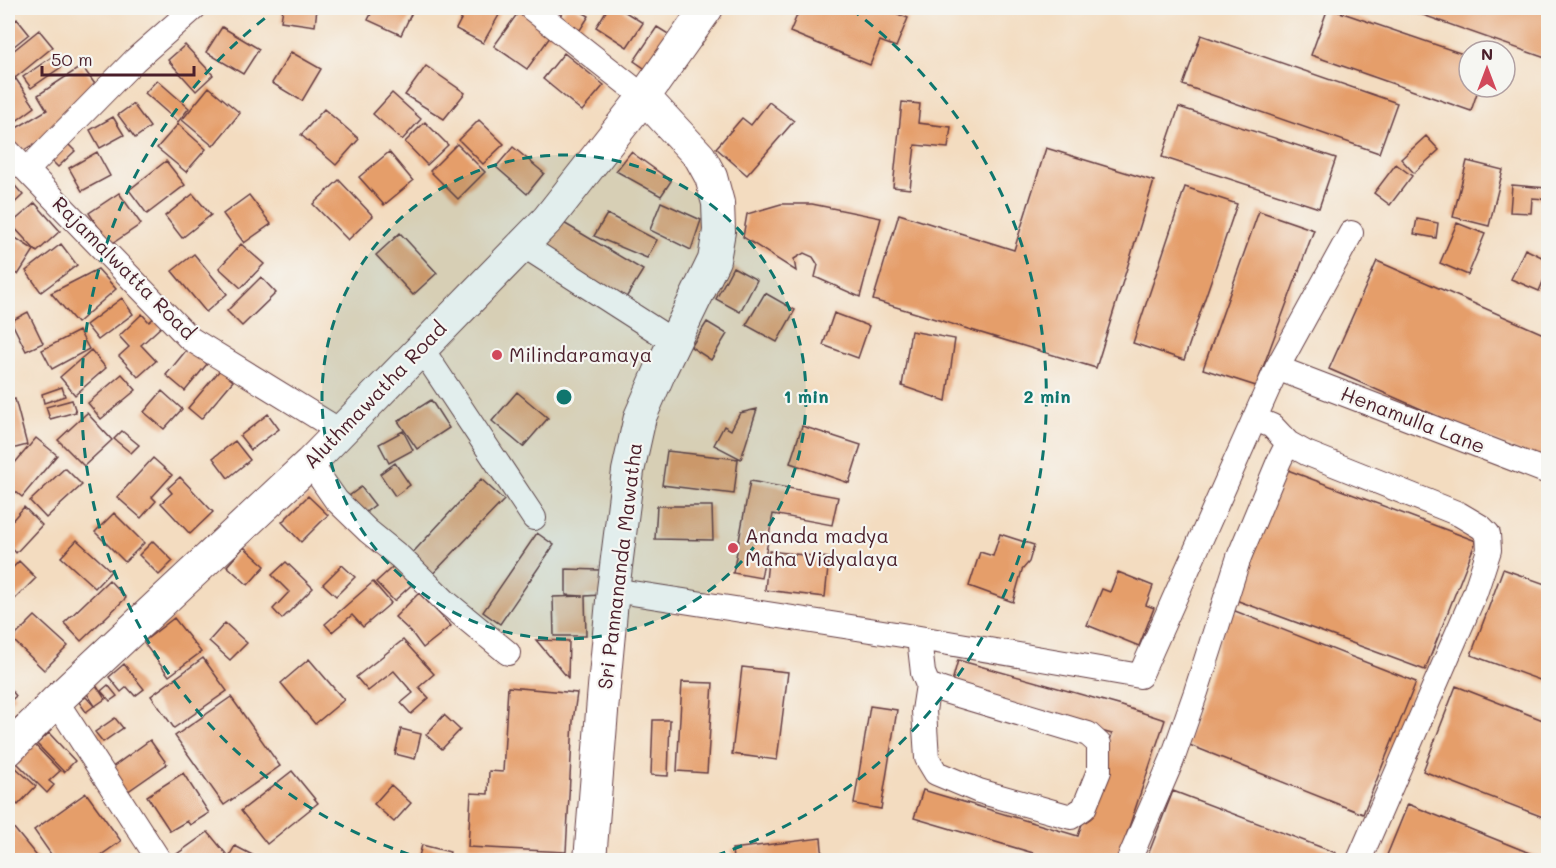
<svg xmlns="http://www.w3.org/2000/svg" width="1556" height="868" font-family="Mali,sans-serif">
<rect width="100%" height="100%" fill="#f6f6f2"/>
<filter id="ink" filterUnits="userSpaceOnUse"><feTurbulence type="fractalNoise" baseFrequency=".0167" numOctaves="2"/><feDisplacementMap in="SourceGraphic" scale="12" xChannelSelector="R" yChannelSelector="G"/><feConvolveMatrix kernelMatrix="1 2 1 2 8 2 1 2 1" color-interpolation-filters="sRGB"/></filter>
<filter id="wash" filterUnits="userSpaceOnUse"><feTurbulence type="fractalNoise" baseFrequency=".008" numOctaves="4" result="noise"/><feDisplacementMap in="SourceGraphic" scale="24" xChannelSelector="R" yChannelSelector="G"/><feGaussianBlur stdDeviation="1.35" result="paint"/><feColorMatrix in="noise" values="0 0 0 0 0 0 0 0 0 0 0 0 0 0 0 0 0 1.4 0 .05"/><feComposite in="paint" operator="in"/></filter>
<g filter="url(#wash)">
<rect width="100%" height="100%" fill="#f3dcc0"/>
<g id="blocks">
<path fill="#e59e6b" d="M283 8H317L315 26 281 21Z
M374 8H414L401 35 368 20Z
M467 8H503L483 43 456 29Z
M566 8H575L589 16 580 30 559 17Z
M608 8H619L643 23 627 47 596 27Z
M800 8H882L908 18 896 47 880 41 870 65 790 32Z
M1328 8 1469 56V87H1479L1471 111 1311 55Z
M1406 8H1548V59L1406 9Z
M520 10 553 33 527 69 494 46Z
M17 19 29 34 8 51V27Z
M222 27 259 49 243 74 206 52Z
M657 27 670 35 653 74 634 61Z
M39 30 53 47 15 78 8 68V55Z
M1201 35 1397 103 1379 153 1183 85Z
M185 45 213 75 196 91 168 60Z
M291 52 321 69 302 101 272 83Z
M564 53 604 85 582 111 543 79Z
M56 54 64 65 31 88 23 77Z
M82 66 97 87 59 129 21 152 8 136V133L47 110 38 95Z
M426 66 465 93 444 119 405 95Z
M16 79 35 107 8 127V85Z
M157 80 189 108 178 122 145 93Z
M209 87 240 113 213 146 182 120Z
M392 93 421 119 402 140 373 114Z
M769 102 794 121 747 175 716 148 742 118 751 125Z
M902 102 920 104 918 123 951 127 948 148 915 145 910 189 893 187Z
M133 104 150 127 135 138 118 115Z
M1179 107 1336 158 1319 208 1162 157Z
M324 109 359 139 336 165 301 135Z
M113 117 124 135 100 148 90 130Z
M479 120 504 144 483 164 459 140Z
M425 122 448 145 427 165 405 142Z
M178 124 206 149 186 172 157 148Z
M1426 136 1439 150 1414 173 1401 159Z
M68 144 75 151 58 167 51 160Z
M457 144 485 172 458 199 430 171Z
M513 147 544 173 527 194 496 167Z
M1046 148 1154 181 1096 368 873 300 899 214 1014 250Z
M97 152 110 176 82 191 69 168Z
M389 152 413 181 384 205 359 177Z
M631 152 671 181 661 196 616 171Z
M166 161 185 185 147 214 129 190Z
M1467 161 1503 170 1489 226 1453 217Z
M1396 164 1412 176 1390 205 1374 193Z
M9 179 23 195 8 209V181Z
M339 180 373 216 348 240 313 204Z
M1512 185 1547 188 1546 199 1532 198 1531 213 1510 212Z
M1185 187 1237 204 1184 360 1133 343Z
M119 193 141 224 110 245 89 213Z
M193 194 211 215 182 238 165 216Z
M249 195 271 224 244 243 223 214Z
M661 202 701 220 691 250 650 230Z
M35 203 60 231 37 252 11 224Z
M781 204H812L881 218 860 297 815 277 818 265 813 257 804 253 794 259 796 271 743 237 747 214Z
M1259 211 1314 230 1256 386 1203 369Z
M607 214 657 240 647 258 594 236Z
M557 219 643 270 624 301 538 251Z
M1417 219 1438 223 1436 238 1414 234Z
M1457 223 1485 234 1468 275 1440 263Z
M8 233 34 250 18 275 8 268Z
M400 233 437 273 413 295 376 255Z
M61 244 77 265 41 292 26 271Z
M241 244 264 264 241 288 219 268Z
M1525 249 1548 260V270L1539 291 1511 279Z
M194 254 227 294 206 312 172 271Z
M1377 261 1548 336V464L1329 369Z
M733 267 757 280 740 312 716 299Z
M98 269 116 289 77 323 51 293Z
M261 277 276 293 242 326 227 311Z
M765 293 795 310 777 342 746 325Z
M122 298 133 314 98 340 86 325Z
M28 312 43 343 26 351 11 321Z
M834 313 869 326 858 358 823 345Z
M142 314 149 322 154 318 162 326 141 345 156 361 138 377 119 356 129 347 119 336Z
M707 322 727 334 711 360 691 347Z
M79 331 89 349 52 369 42 350Z
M911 331 955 339 946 401 902 386Z
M188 348 207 364 185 391 166 375Z
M91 350 106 368 75 395 60 377Z
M220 370 233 381 201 419 188 408Z
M122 374 136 390 101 419 88 403Z
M62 387 65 396 44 403 42 394Z
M162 391 182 409 164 429 144 412Z
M517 392 548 418 523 447 492 421Z
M15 399 27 445 8 450V401Z
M72 400 76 412 50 419 46 407Z
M431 400 449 428 417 449 398 421Z
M757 409 741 459 714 445 724 426 731 430 740 413Z
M87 413 112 440 84 466 58 440Z
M268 414 279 429 251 450 240 436Z
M802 426 861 445 849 483 790 463Z
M122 431 139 445 131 453 114 439Z
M403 431 413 450 389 463 379 444Z
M36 438 57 455 22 497 8 485V471Z
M235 441 250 460 228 478 213 458Z
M667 451 738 459 734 494 662 485Z
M153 458 172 475 152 497 156 501 141 518 117 497Z
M395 463 410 485 395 496 380 474Z
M65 468 82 485 46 518 30 501Z
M1285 469 1476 541 1425 670 1233 599Z
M180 477 213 512 190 534 161 503 172 493 168 488Z
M481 479 504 500 426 581 405 561Z
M750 481 838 497 832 525 773 514 761 578 733 573Z
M361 487 375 505 359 517 345 499Z
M308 496 328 515 301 542 282 522Z
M657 506H712L713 540 655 539Z
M24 507 42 525 16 553 8 544V525Z
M114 513 144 543 125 562 95 532Z
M537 533 554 545 500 624 483 612Z
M1000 534 1034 545 1029 562 1022 570 1013 602 969 586 980 552 993 556Z
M77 540 111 571 95 588 61 557Z
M153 541 173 561 159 575 139 555Z
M244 547 265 566 248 585 227 566Z
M769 551 829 558 825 597 765 590Z
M400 560 418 579 394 601 376 582Z
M19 561 36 578 15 599 8 591V573Z
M286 562 313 588 282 619 273 609 289 592 272 575Z
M342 565 355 577 336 596 323 584Z
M566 569 600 570V595L585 596 586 636H554L553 597 583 596 566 595Z
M1503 569 1548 585V683L1471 655Z
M1118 572 1153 586 1146 605 1154 608 1139 646 1087 625 1102 589 1110 592Z
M109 580 126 598 81 641 64 623Z
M373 582 391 603 363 627 352 615 332 632 325 624Z
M419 593 451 626 423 648 412 633 395 617Z
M1230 609 1416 682 1363 814 1187 744Z
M35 616 68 646 44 670 12 639Z
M174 618 201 652 169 676 143 642Z
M225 623 247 643 230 660 209 641Z
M403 640 434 674 419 687 429 698 411 714 401 703 413 693 394 671 368 691 356 677Z
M536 640 569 641 568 678Z
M203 658 227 691 174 728 151 696Z
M309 659 344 700 315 724 281 683Z
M958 660 1122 706 1165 720 1118 860H1057L914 818 923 790 1078 836 1112 734 950 689Z
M124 664 144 689 135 696 127 687 121 692 109 677Z
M742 667 788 672 777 760 732 754Z
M94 682 105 699 95 706 84 689Z
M682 682 713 683 707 773 677 771Z
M108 685 117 696 110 701 101 691Z
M8 686 16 696 8 703Z
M1456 686 1548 722V819L1423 771Z
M508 687 577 693 573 721 566 852 468 847 471 793 488 794 489 771 503 772Z
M86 697 94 706 86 712 79 702Z
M231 697 280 766 224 805 175 736Z
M870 706 897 710 881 809 854 804Z
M444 715 460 730 442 749 426 735Z
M115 718 123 728 103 742 95 732Z
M653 720H670L668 776 651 775Z
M401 729 421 734 415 759 395 754Z
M49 733 75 761 64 772 37 744Z
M150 740 167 764 124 794 107 771Z
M34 744 60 771 49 781 54 785 47 793 16 762Z
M15 767 36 786 18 805 8 796V776Z
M292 771 318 803 267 844 241 811Z
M183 773 209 813 190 825 187 821 170 831 147 796Z
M391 785 411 803 394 822 374 804Z
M1173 791 1336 853 1333 860H1146Z
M86 793 121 841 94 860H55L34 830Z
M1408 804 1537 856 1535 860H1385Z
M8 821 40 860H9L8 859Z
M208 832 227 855 220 860H182L177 854Z
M821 838 823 860H733L732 849Z
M422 845 450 852 448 860H418Z
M235 846 262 860H227Z"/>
</g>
</g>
<g filter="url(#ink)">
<use href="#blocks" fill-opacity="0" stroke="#633b41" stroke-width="1.5"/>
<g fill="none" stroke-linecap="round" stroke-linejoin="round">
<g stroke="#633b41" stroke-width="26">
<path id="minor" d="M531 8 644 97
M8 151 189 338 340 431
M27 170 135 60 194 8
M523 245 674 342
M421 348 534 518
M1277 368 1548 472
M1255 419 1272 426 1288 443 1306 453 1459 514 1481 527 1488 534 1489 550 1475 593 1359 860
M310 463 336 500 368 531 400 557 446 602 508 653
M613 590 902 635 1140 676 1277 368 1351 233
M919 638 923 673 928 685 924 711 927 758 936 773 979 791 1071 817 1084 808 1099 771V744L1088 734 945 691 928 685
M56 701 159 860
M1129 860 1172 760 1196 692 1239 557 1279 461 1288 443"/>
</g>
<g stroke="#633b41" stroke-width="34">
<path id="major" d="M8 750 56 701 310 463 548 219 644 97 707 8
M590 860 604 687 613 590 628 471 640 417 661 369 714 260 719 231 718 203 711 177 700 157 644 97"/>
</g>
<use href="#minor" stroke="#fff" stroke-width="24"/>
<use href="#major" stroke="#fff" stroke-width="32"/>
</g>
</g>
<circle cx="564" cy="397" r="242" fill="#0f766e" fill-opacity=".12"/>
<g fill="none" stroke="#0f766e" stroke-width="3" stroke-dasharray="10 8">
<circle cx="564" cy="397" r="242"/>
<path d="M427 860A483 483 0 0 1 277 9M851 9A483 483 0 0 1 701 860"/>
</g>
<g fill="#d1495b" stroke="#f6f6f2" stroke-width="2">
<circle cx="497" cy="355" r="6"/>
<circle cx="733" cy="548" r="6"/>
</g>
<g text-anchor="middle" stroke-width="4.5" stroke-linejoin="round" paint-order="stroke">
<g font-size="20" fill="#4a1f2b" stroke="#f6f6f2">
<text transform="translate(124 268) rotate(45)" y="7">Rajamalwatta Road</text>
<text transform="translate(375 395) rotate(-46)" y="7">Aluthmawatha Road</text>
<text transform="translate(1413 420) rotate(21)" y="7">Henamulla Lane</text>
<text transform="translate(620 566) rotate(-83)" y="7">Sri Pannananda Mawatha</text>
</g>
<g font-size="20" fill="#4a1f2b" stroke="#f6f6f2" text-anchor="start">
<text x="509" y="362">Milindaramaya</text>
<text x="745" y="543">Ananda madya<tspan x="745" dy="23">Maha Vidyalaya</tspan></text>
</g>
</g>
<circle cx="564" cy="397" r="9" fill="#0f766e" stroke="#f6f6f2" stroke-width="3"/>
<g font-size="18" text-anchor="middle" font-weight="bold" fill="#0f766e" stroke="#f6f6f2" stroke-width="4.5" stroke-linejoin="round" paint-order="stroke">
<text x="806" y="403">1 min</text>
<text x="1047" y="403">2 min</text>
</g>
<rect width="1556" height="868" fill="none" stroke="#f6f6f2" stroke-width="30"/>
<g transform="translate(1487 69)"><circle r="28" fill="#f6f6f2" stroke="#b1a0a2" stroke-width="1.5"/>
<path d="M0-4.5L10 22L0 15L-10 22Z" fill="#d1495b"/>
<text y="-9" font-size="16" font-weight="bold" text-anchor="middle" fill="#4a1f2b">N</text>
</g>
<path d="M42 66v9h152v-9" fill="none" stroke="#4a1f2b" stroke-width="3"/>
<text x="51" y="66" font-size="18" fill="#4a1f2b" stroke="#f6f6f2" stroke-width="4.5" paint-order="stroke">50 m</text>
</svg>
